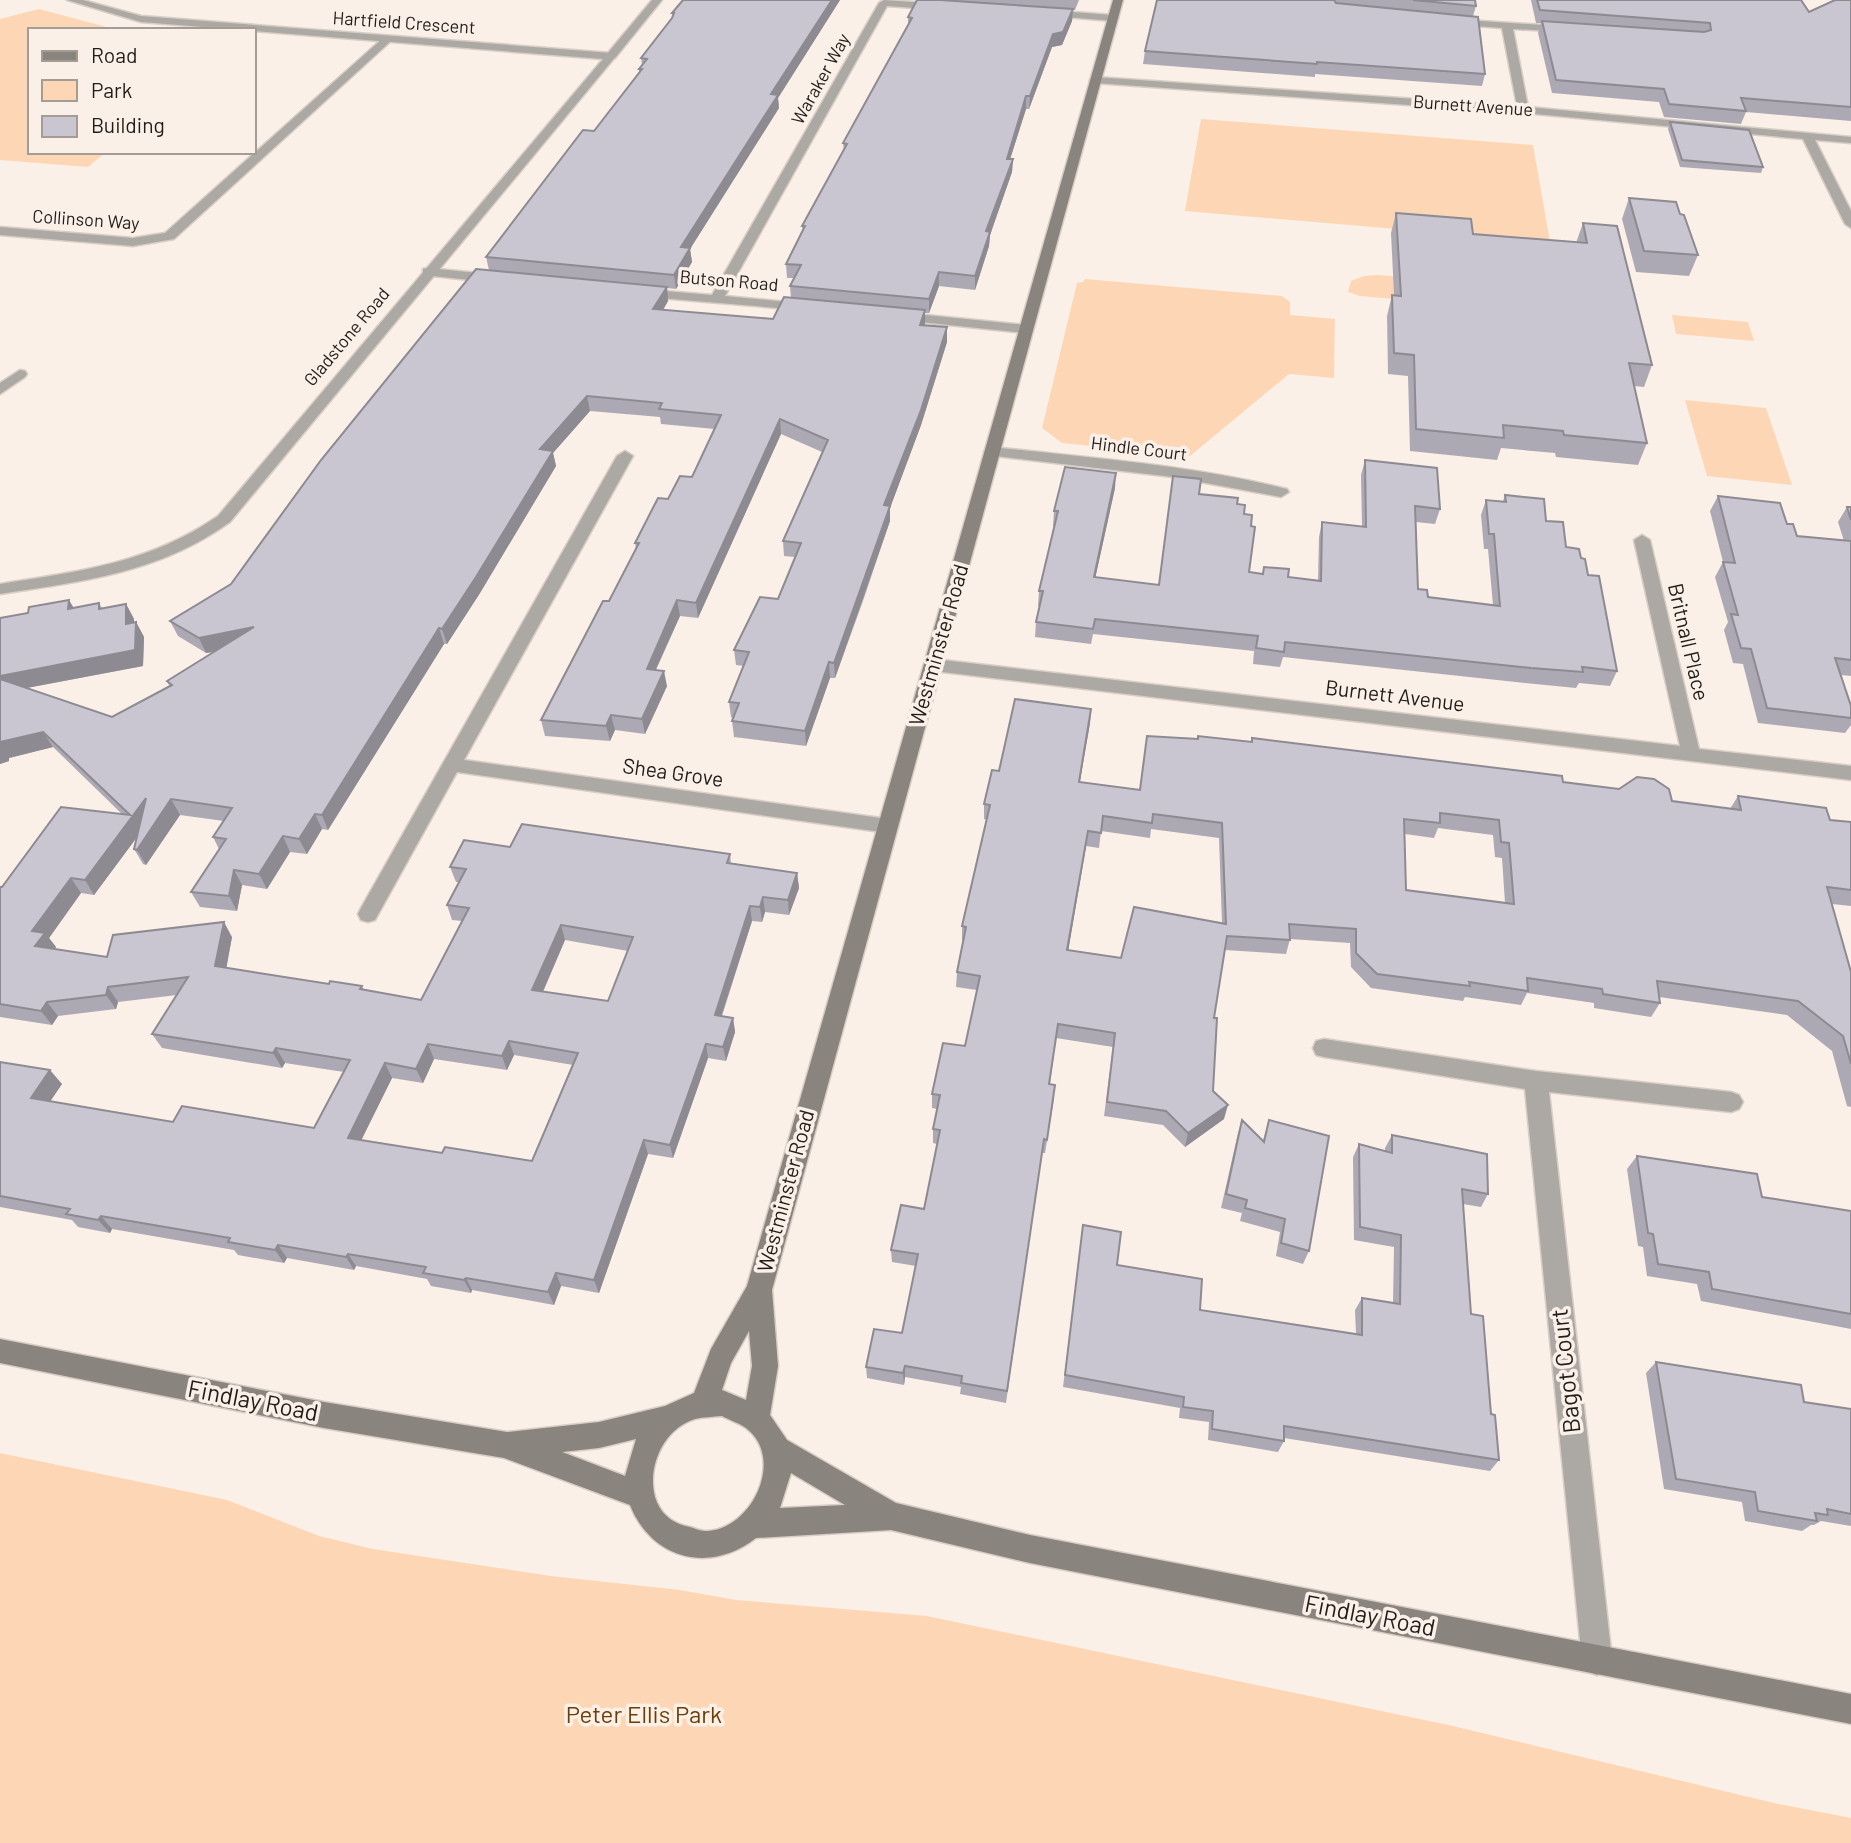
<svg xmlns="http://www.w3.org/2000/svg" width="1851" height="1843" font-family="Barlow,sans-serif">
<rect width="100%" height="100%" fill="#fbf0e7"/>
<path fill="#fdd7b5" d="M39 9 118 30H30V152H106L88 167 0 160V19Z
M1201 119 1533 145 1550 242 1185 211Z
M1378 275 1403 277 1405 300 1360 296 1348 292 1351 281 1364 276Z
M1085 279 1282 296 1290 302V315L1335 319 1334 378 1289 374 1190 456 1062 443 1042 428 1077 283 1083 282Z
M1672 315 1748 322 1754 341 1676 334Z
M1685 400 1766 408 1792 485 1707 476Z
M0 1453 227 1500 319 1536 373 1549 551 1576 680 1590 736 1600 927 1616 1453 1726 1774 1803 1851 1818V1843H0Z"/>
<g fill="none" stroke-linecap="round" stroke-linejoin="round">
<g stroke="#d8cec6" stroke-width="3">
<path id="minor" d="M652 0H662L615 58H607V54Z
M884 0 943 4 948 7 943 10 887 6 725 296 808 304 813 305V311L636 296 634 293 641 289 712 295 879 3Z
M1045 10 1113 15 1118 18 1113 21 1041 15 1040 13Z
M1451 19 1573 27V31L1569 32 1513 29 1528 107 1851 137V143L1815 140 1851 211V228L1845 224 1803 139 1523 113 1095 83 1090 80 1095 77 1517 106 1502 28 1447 24V20Z
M383 38 392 40 174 239 133 246 0 235V227L133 238 165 233Z
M428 268 498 275 505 279 498 283 423 275V269Z
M896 312 1026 325 1033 329 1026 333 891 319 889 316Z
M20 370 25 371 27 374 25 377 0 394V383Z
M992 447C1090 458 1190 465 1287 489L1289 492 1281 497 1173 477 987 455 984 452Z
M625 451 633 456 464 760 888 819 895 821 898 826 895 831 888 833 457 772 375 920 368 922 361 920 358 914 361 908 617 456Z
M1642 535 1650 540 1699 749 1851 766V780L934 671 925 665 934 659 1680 746 1634 540Z
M1324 1039 1536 1071 1731 1092 1739 1095 1743 1102 1739 1109 1731 1112 1549 1092 1612 1660 1608 1671 1597 1675 1586 1671 1582 1660 1525 1089 1324 1057 1316 1055 1313 1048 1316 1041Z"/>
</g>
<g stroke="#d8cec6" stroke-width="3">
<path id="tertiary" d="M67 0H83L141 16 611 53 616 56 230 522C159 573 84 581 0 594V584C81 571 150 563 218 516L603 59 141 22Z"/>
</g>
<g stroke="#d8cec6" stroke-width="3">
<path id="secondary" d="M1113 0H1123L772 1290 778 1366 770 1415 787 1440 896 1503 1030 1535 1851 1694V1724L1030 1563 891 1530 756 1538C710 1574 652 1560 630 1505L504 1458 324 1428 0 1363V1339L324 1402 507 1432 599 1422 665 1406 694 1393 711 1349 747 1286ZM749 1331 752 1366 746 1400 722 1390 731 1363ZM722 1416C729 1420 739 1423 746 1428 786 1458 752 1531 705 1531 700 1531 694 1528 690 1527 673 1524 660 1514 655 1497 647 1467 663 1429 695 1419 703 1417 713 1417 722 1416ZM636 1439 625 1476 562 1452 599 1448ZM791 1473 845 1505 780 1508Z"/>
</g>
<use href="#minor" fill="#aca8a4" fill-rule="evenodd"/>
<use href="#tertiary" fill="#aca8a4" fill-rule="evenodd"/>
<use href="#secondary" fill="#8a847e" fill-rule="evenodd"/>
</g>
<path fill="#ada9b4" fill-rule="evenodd" d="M683 0H840L778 98 779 108 690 249 692 262 676 289 667 288 668 301 663 310 773 319 791 298 790 286 794 278H787L786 264 803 231 802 226 844 150 843 143 908 25V17L917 0H1079L1075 10H1073L1072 21 1062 45 1052 47 1029 109H1026L1010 159H1013L1012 172 990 235 989 246 975 290 939 286 929 313H925V325L947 327V342L921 425 890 508V521L863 601 835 678H830L806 746 734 737 732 721 733 718 731 717 729 702 744 666 736 665 734 650 778 599 795 557 784 556 783 541 822 452 781 434 698 618 680 616 656 670 667 686 645 734 615 730 610 741 545 736 541 720 609 601 636 549 635 543 668 499 692 477 715 429 661 424 660 417 590 411 553 453 556 466 480 593 447 644H444L328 830 322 829 307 854 290 852 267 889 242 885 237 911 200 907 191 892 219 849 213 837 224 821 180 815 146 865 143 864 134 849 136 838 94 895 81 893 49 938 56 947 54 949 107 957 232 937 226 968 329 984 362 986 364 990 421 1000 462 921 452 920 447 905 459 882H456L450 867 510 847 730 854 731 863 797 873 799 888 789 915 765 912 762 922 752 921 722 1016 733 1018 735 1032 726 1061 708 1058 673 1158 648 1154 599 1293 561 1286 554 1305 472 1290 471 1293 431 1286 427 1279 356 1266 354 1270 287 1258 284 1263 238 1255 234 1250 112 1229 110 1233 78 1227 72 1220 0 1207V1062L62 1084 50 1101 173 1122 314 1128 344 1072 285 1063 282 1068 162 1048 152 1034 177 995 118 1002 116 1009 58 1016 52 1025 0 1017V887H2L122 814 53 747 9 758V761L0 764 28 613 74 608 99 603 102 608 126 604 134 619V622H136L144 637 143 666 27 688 112 717 170 687 167 681 215 652 206 653 178 636 170 621 231 584 489 270 486 257 594 131 639 73V69L642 65 641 58 672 18V13ZM565 940 628 951 608 1001 543 992ZM514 1055 573 1065 532 1161 442 1153 361 1140 392 1078 423 1083 434 1059 507 1070Z
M1157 0H1475L1476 6 1473 16 1485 74 1482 86 1315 74V77L1143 64 1145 51Z
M1531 0H1801L1809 12 1851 0V121L1746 112 1741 124 1664 117 1659 102 1552 93 1538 33 1541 23H1536Z
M1670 122 1763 167 1761 173 1680 167 1668 129Z
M1629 198 1698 255 1689 276 1636 272 1622 219Z
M1396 213 1473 234 1576 243 1583 223 1652 365 1644 387 1634 386 1647 443 1638 465 1556 457 1555 453 1501 448 1497 460 1410 451 1408 376 1388 374 1387 316 1392 295H1394L1391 233Z
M1365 460 1440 509 1435 524 1416 522 1418 589 1428 597 1493 605 1488 549H1484L1481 515 1486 500 1503 501 1505 495 1546 521 1566 547 1581 558 1588 575 1617 671 1610 686 1579 683 1576 688 1525 683 1283 657 1280 667 1253 664 1254 651 1093 634 1091 644 1035 637 1036 622 1040 606H1038L1039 591 1054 526H1053L1054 511 1115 488 1095 578 1158 585 1199 494 1237 504 1244 514 1249 572 1263 574 1264 567 1288 577 1318 580 1319 537 1322 522 1362 527 1361 475Z
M1718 496 1787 524 1797 536 1844 541 1838 522 1847 507H1851V676L1841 675 1851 706V725L1845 733 1758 723 1743 664 1733 663 1724 630 1728 622 1715 577 1723 562 1710 511Z
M1091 709 1080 782 1139 790 1197 739 1251 742 1252 738 1563 782 1672 801 1730 809 1738 796 1830 820 1851 822V906L1832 904 1851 972V1107L1847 1106 1832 1051 1787 1015 1659 997 1660 1003 1651 1017 1594 1008V1003L1527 993 1521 1005 1465 997 1463 1001 1371 988 1351 967 1350 943 1290 939 1286 954 1225 950 1214 1018 1213 1091 1224 1119 1185 1147 1163 1125 1104 1116 1113 1047 1056 1038 1050 1084 1054 1099 1045 1153H1042L1006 1403 960 1394 961 1387 905 1377 904 1385 867 1378 866 1367 902 1333 916 1266 892 1262 891 1250 924 1209 937 1144 933 1143V1129L937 1109 932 1108V1094L965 1046 977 990 956 987 957 972 963 941 962 940V926L987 820 984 819V804L999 771ZM1438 828 1493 835 1495 857 1502 858 1505 903 1406 890 1405 834 1434 838ZM1151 829 1219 838 1222 923 1121 958 1068 950 1086 846 1099 848 1101 831 1150 838Z
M1242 1120 1263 1140 1269 1120 1309 1251 1303 1264 1276 1256 1280 1232 1240 1221 1242 1213 1221 1208 1238 1133Z
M1392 1135 1488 1194 1481 1207 1463 1204 1471 1314 1491 1414 1499 1460 1490 1471 1284 1438V1441L1278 1452 1208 1440 1209 1422 1179 1418 1180 1408 1063 1387 1083 1225 1117 1265 1200 1310 1356 1334 1355 1310 1362 1298 1393 1303 1394 1247 1354 1240 1353 1157 1359 1144 1385 1151V1148Z
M1637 1156 1762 1197 1851 1211V1329L1701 1301 1697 1284 1647 1276 1643 1247 1638 1246 1627 1169Z
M1656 1362 1804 1402 1851 1409V1526L1821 1521 1814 1525H1811L1802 1531 1745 1521 1742 1502 1664 1489 1646 1373Z"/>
<path fill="#8d8a92" d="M832 0H840L778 98 779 108 690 249 692 262 676 289 674 275 681 247 771 94Z
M1073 9 1072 21 1062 45 1052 47 1029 109 1030 96 1053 34Z
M1026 96V109L1006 172 1007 159Z
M1013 159 1012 172 990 235 989 246 975 290V276L986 231Z
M939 272V286L929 313V299Z
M667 287 668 301 655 324 653 309Z
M925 310V325H920Z
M947 327V342L921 425 890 508V521L835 678 834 663 884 505Z
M587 396 590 411 553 453 556 466 480 593 447 644 442 629 540 449Z
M780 419 781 434 698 618 696 603Z
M1116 473 1115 488 1092 593 1094 577Z
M69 600 78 615 68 609Z
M677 600 680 616 649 684 647 669Z
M126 604 134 619V639L126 624Z
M136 622 144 637 143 666 5 692 0 685V676Z
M254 627 260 643 206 653 199 638Z
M439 628 444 644 328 830 322 815Z
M829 662 830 678 806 746 805 731Z
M664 671 667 686 645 734 642 719Z
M1091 709 1090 724 1077 797 1079 782Z
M611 715 615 730 610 741 606 726Z
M43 732 53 747 9 758V761L0 764V742Z
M146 798 155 813 94 895 85 880Z
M171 799 180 815 146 865 137 850Z
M315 814 322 829 307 854 299 839Z
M1088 831 1086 846 1066 964 1067 950Z
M283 836 290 852 267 889 259 874Z
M234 870 242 885 237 911 229 896Z
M797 873 799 888 789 915 788 900Z
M71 878 81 893 49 938 56 947 46 960 35 946 32 931Z
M763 897 765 912 762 922 760 907Z
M750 906 752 921 717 1029 715 1015Z
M224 922 232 937 224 981 215 966Z
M561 925 565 940 537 1005 532 990Z
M108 987 118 1002 116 1009 106 995Z
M47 1002 58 1016 52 1025 41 1011Z
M733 1018 735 1032 726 1061 723 1047Z
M509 1041 514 1055 507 1070 502 1056Z
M428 1044 434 1059 423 1083 416 1069Z
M706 1044 708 1058 673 1158 670 1145Z
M276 1048 285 1063 282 1068 273 1053Z
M385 1063 392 1078 356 1151 348 1138Z
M50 1070 62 1084 43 1112 31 1098Z
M1228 1105 1224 1119 1185 1147 1188 1133Z
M644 1140 648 1154 599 1293 594 1280Z
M101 1216 112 1229 110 1233 98 1220Z
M278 1245 287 1258 284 1263 275 1250Z
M348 1254 356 1266 354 1270 346 1257Z
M556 1273 561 1286 554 1305 548 1292Z
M466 1278 472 1290 471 1293 464 1280Z
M905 1366V1377L904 1385 903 1373Z"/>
<path fill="#c9c5d1" stroke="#8d8a92" stroke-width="2" fill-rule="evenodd" d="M683 0H832L771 94 778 95 681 247 690 248 674 275 486 257 583 130 594 131 642 69H639L647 59 641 58 672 18 674 13H672Z
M917 0H940L1073 9 1063 32 1053 34 1030 96H1026L1007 159H1013L986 231 990 232 975 276 939 272 929 299 790 286 801 265 786 264 805 226H802L847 144 843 143 912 18 908 17Z
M1157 0H1334L1336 3 1478 17 1485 74 1317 62V64L1145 51Z
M1413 0H1475L1476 6Z
M1537 0H1801L1809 12 1835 0H1851V107L1741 98 1746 111 1669 104 1664 89 1556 80 1542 21 1704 32 1711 30 1710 23 1540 10Z
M1670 122 1749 130 1763 167 1682 160Z
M1629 198 1676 202 1680 214 1684 215 1698 255 1644 251Z
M1396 213 1471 219 1473 234 1587 243 1583 223 1617 226 1652 365 1629 363 1647 443 1564 435 1563 431 1503 425 1504 438 1416 429 1414 355 1394 353 1392 295 1401 296Z
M476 269 667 287 653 309 773 319 784 297 925 310 920 325 947 327 921 410 884 505 890 506 862 585 834 663 829 662 805 731 732 721 739 703 729 702 749 652 734 650 760 597 778 599 801 543 783 541 828 440 780 419 696 603 677 600 647 669 664 671 642 719 611 715 606 726 541 720 603 601H609L639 543H635L658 498 668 499 680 476 692 477 721 415 659 409 662 403 587 396 540 449 553 451 476 577 442 629 439 628 322 815 315 814 299 839 283 836 259 874 234 870 229 896 191 892 226 839 213 837 232 808 171 799 137 850 134 849 146 798 85 880 71 878 32 931 45 933 35 946 107 957 113 935 224 922 215 966 329 984 330 981 362 986 360 989 421 1000 469 908 447 905 466 869 450 867 464 840 510 847 522 824 730 854 727 863 797 873 788 900 763 897 760 907 750 906 715 1015 733 1018 723 1047 706 1044 670 1145 644 1140 594 1280 556 1273 548 1292 466 1278 464 1280 423 1273 426 1267 348 1254 346 1257 278 1245 275 1250 228 1242 230 1238 101 1216 98 1220 66 1214 70 1209 0 1196V1062L50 1070 31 1098 173 1122 182 1106 314 1128 350 1060 276 1048 273 1053 152 1034 188 977 108 987 106 995 47 1002 41 1011 0 1004V887H2L61 807 130 815 43 732 0 742V679L112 717 172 685 167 681 254 627 199 638 170 621 231 584 321 460ZM561 925 633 937 608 1001 532 990ZM509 1041 578 1053 532 1161 445 1147 442 1153 348 1138 385 1063 416 1069 428 1044 502 1056Z
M1365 460 1437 468 1440 509 1415 506 1418 589 1427 590 1428 597 1500 606 1494 534H1489L1486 500 1506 502 1505 495 1544 499 1546 521 1563 522 1566 547 1579 549 1581 558 1585 559 1588 575 1599 576 1617 671 1582 667 1583 672 1531 668 1285 642 1284 652 1256 648 1258 636 1095 619 1093 629 1036 622 1043 591H1039L1058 511H1054L1065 467 1116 473 1094 577 1159 585 1173 476 1201 479 1199 494 1238 498 1237 504 1245 505 1244 514 1252 515 1251 526 1255 527 1249 572 1263 574 1264 567 1289 569 1288 577 1321 581 1322 522 1366 527Z
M1718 496 1780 503 1787 524H1793L1797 536 1851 541V660L1835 658 1851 706V718L1767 708 1751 649 1741 648 1731 614 1738 615 1723 562 1735 563Z
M1847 507H1851V520Z
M69 600 68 609 99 603V609L126 604V624L136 622 135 650 0 676V618L28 613 29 607Z
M1015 699 1091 709 1079 782 1140 790 1147 736 1198 739V736L1252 742V738L1562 776 1563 782 1619 789 1637 777 1654 779 1669 789 1672 801 1741 810 1738 796 1826 808 1830 820 1851 822V890L1827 887 1851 972V1064L1843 1036 1798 1001 1657 981 1660 1003 1603 994 1602 989 1527 978 1528 991 1469 982 1470 986 1377 974 1356 953V929L1289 924 1290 940 1227 936 1214 1018H1217L1213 1091 1228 1105 1188 1133 1166 1111 1107 1102 1115 1033 1058 1024 1049 1084 1055 1085 1047 1140 1044 1139 1007 1391 961 1383 962 1376 905 1366 903 1373 866 1367 874 1329 902 1333 918 1254 891 1250 901 1205 924 1209 940 1130 933 1129 940 1095 932 1094 943 1043 965 1046 980 976 957 972 966 927 962 926 990 805 984 804 992 770 999 771ZM1440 813 1499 820 1501 842 1509 843 1514 904 1406 890 1404 819 1440 823ZM1153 814 1222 823 1226 924 1134 907 1121 958 1067 950 1088 831 1101 833 1103 816 1152 823Z
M1242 1120 1264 1142 1269 1120 1329 1136 1309 1251 1281 1243 1285 1219 1245 1208 1247 1200 1226 1194Z
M1392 1135 1487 1154 1488 1194 1462 1189 1471 1314 1483 1316 1491 1414 1495 1415 1499 1460 1284 1426V1441L1212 1429 1213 1411 1183 1407 1184 1397 1065 1375 1083 1225 1121 1232 1117 1265 1202 1279 1200 1310 1362 1335V1298L1400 1304 1401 1235 1360 1227 1359 1144 1392 1153Z
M1637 1156 1757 1174 1762 1197 1851 1211V1314L1712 1289 1709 1272 1658 1264 1653 1234 1648 1233Z
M1656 1362 1801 1385 1804 1402 1851 1409V1514L1827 1509 1828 1515 1815 1513 1817 1521 1758 1511 1755 1492 1676 1479Z"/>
<g text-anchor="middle" stroke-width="7" stroke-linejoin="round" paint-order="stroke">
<g font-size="18" fill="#211d1a" stroke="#fbf0e7">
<text transform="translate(404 23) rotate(4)" y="6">Hartfield Crescent</text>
<text transform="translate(821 79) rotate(-61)" y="6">Waraker Way</text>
<text transform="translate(1473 106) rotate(4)" y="6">Burnett Avenue</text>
<text transform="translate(86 220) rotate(4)" y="6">Collinson Way</text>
<text transform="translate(729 281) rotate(5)" y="6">Butson Road</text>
<text transform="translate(347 337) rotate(-50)" y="6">Gladstone Road</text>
<text transform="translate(1139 449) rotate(7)" y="6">Hindle Court</text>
</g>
<g font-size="21" fill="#211d1a" stroke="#fbf0e7">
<text transform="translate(1688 642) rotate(77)" y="7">Britnall Place</text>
<text transform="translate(939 645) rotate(-74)" y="7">Westminster Road</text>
<text transform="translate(1395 696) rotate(7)" y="7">Burnett Avenue</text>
<text transform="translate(673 773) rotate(8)" y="7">Shea Grove</text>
<text transform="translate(786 1191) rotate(-75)" y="7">Westminster Road</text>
</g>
<g font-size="24" fill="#211d1a" stroke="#fbf0e7">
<text transform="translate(1566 1371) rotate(-96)" y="8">Bagot Court</text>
<text transform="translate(253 1401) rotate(11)" y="8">Findlay Road</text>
<text transform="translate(1370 1616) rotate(11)" y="8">Findlay Road</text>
</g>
<g font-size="24" fill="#6c3e03" stroke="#fbf0e7">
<text x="644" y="1723">Peter Ellis Park</text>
</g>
</g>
<rect x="28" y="28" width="228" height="126" fill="#fbf0e7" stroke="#a49c95" stroke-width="2"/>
<rect x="42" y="51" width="35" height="10" fill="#8a847e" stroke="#a49c95" stroke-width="2"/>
<text x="91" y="63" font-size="21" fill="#211d1a">Road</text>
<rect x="42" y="80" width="35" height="21" fill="#fdd7b5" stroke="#a49c95" stroke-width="2"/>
<text x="91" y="98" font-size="21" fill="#211d1a">Park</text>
<rect x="42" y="116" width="35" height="21" fill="#c9c5d1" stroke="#a49c95" stroke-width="2"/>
<text x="91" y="133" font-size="21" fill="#211d1a">Building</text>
</svg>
